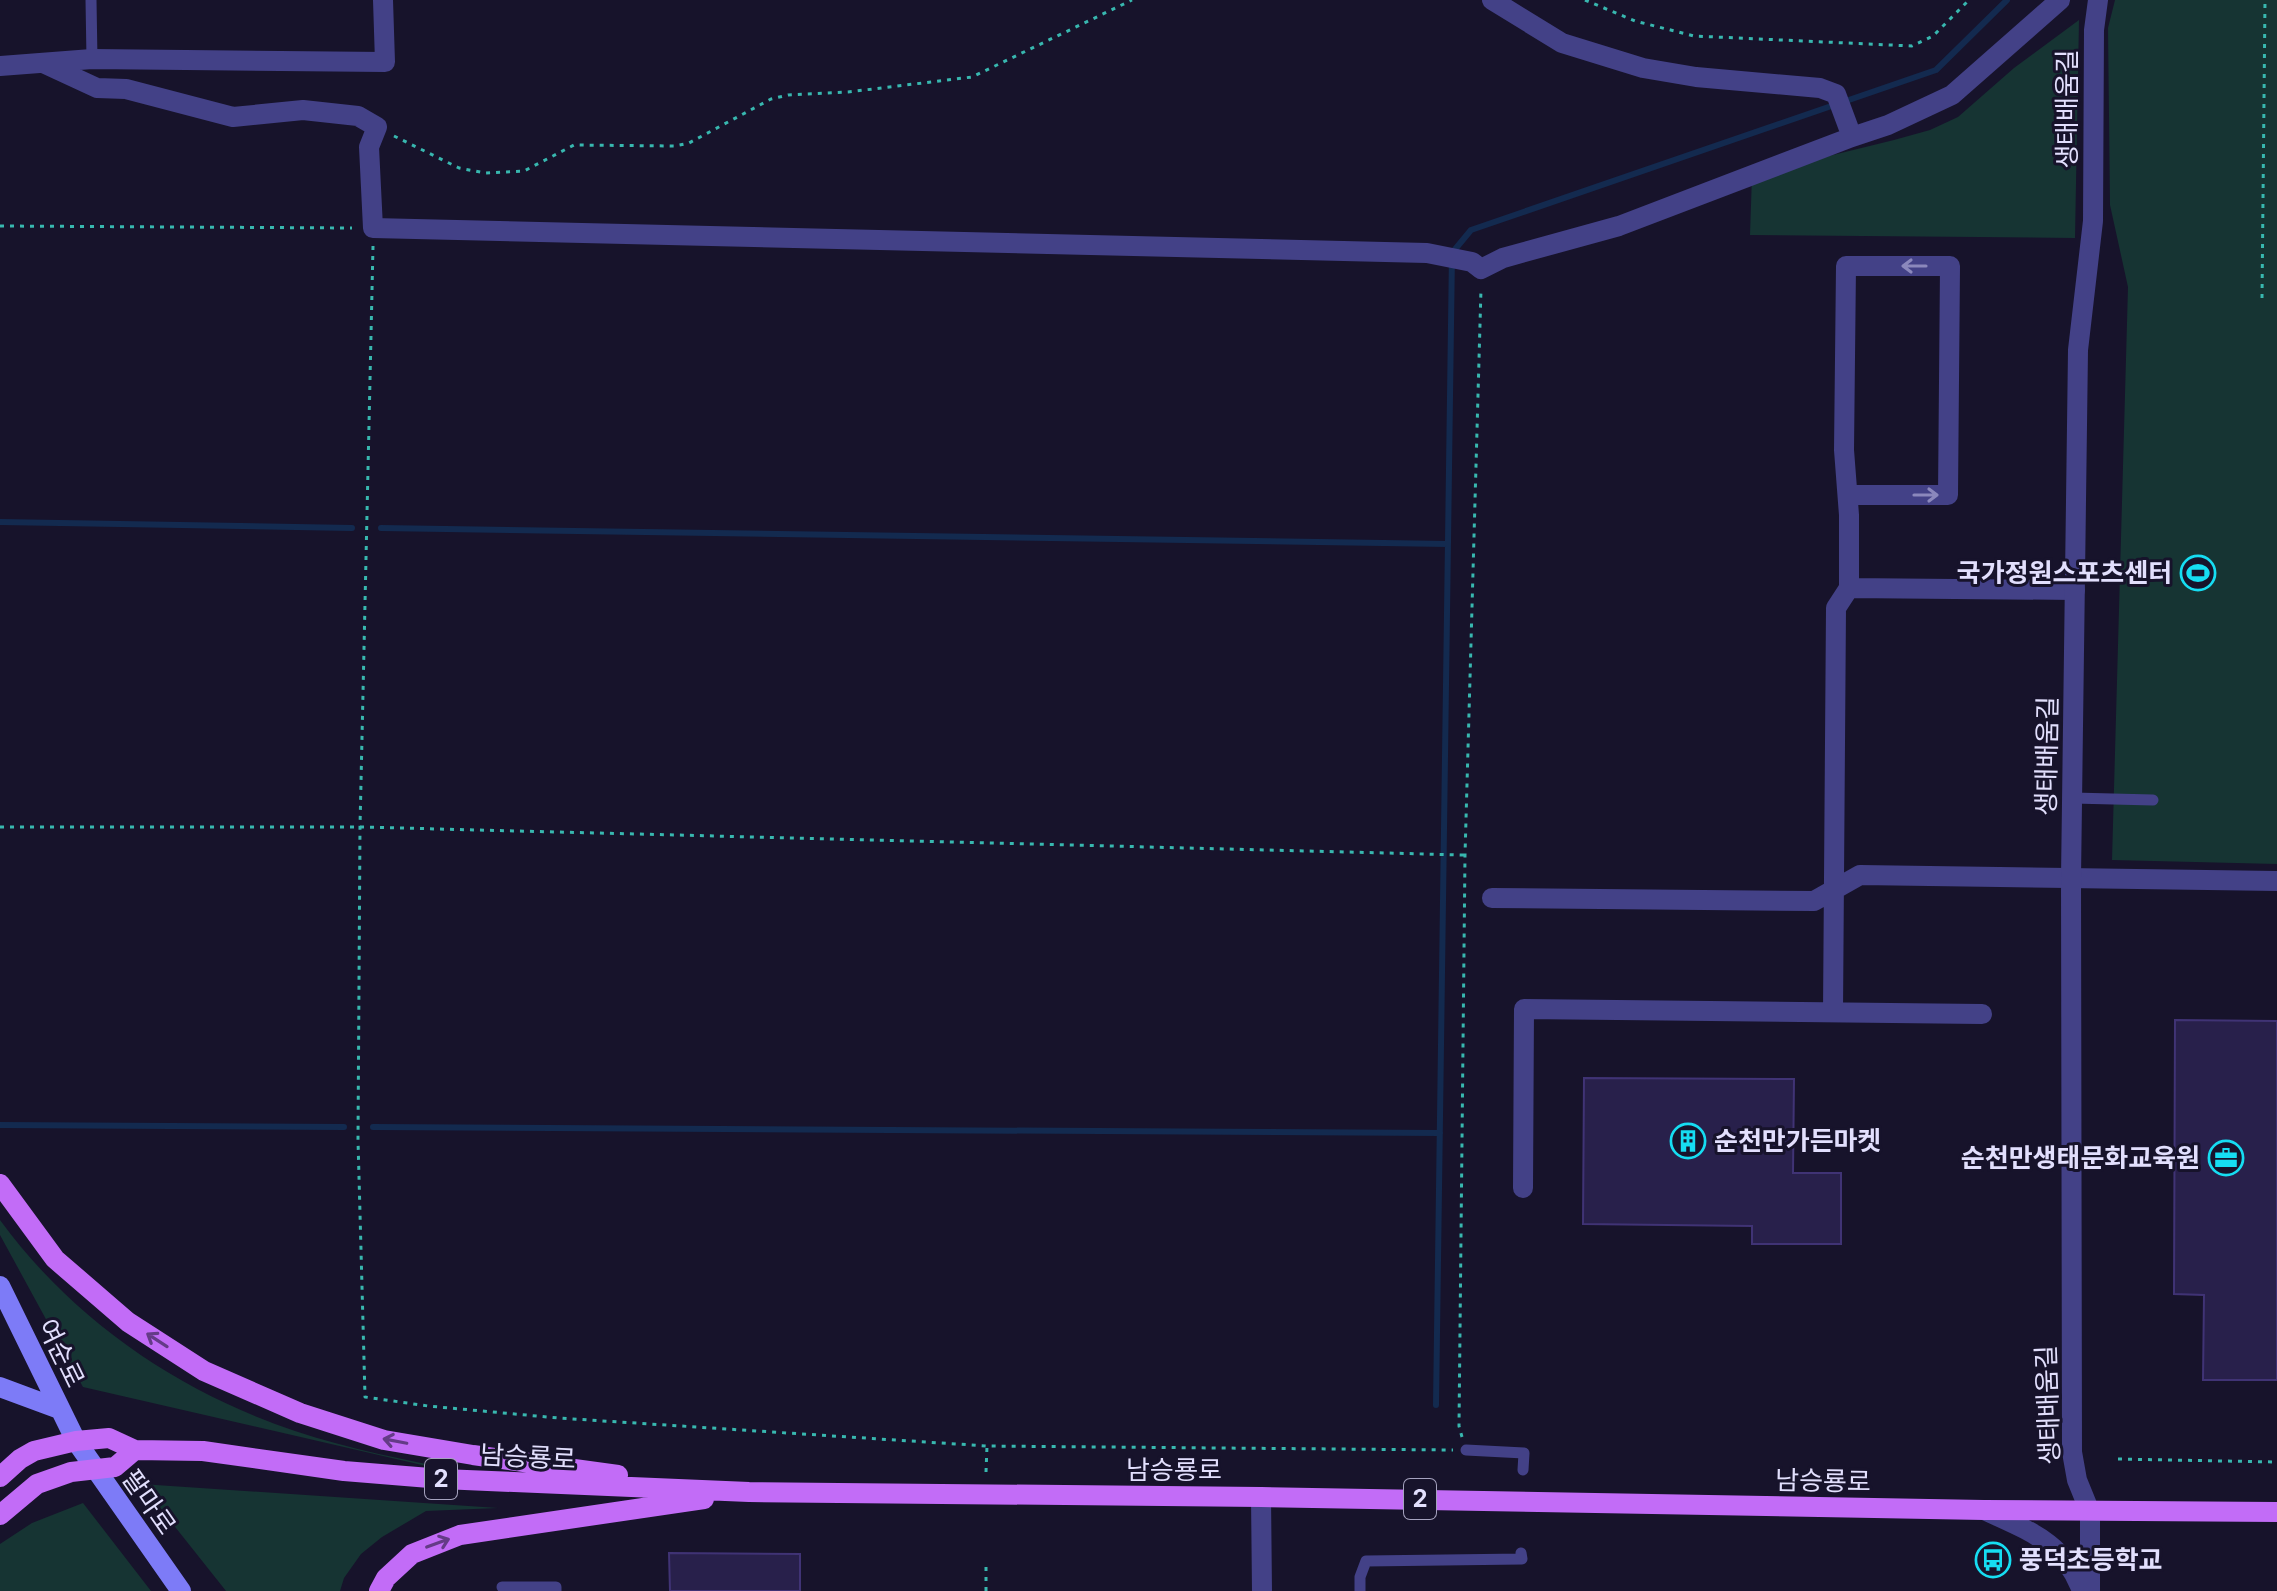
<svg xmlns="http://www.w3.org/2000/svg" width="2277" height="1591" font-family="Inter,'Noto Sans KR',sans-serif">
<rect width="100%" height="100%" fill="#17132b"/>
<path fill="#163433" d="M2115 0H2277V864L2112 860 2128 287 2110 205 2108 28Z
M2079 20 2075 238 1750 235 1752 175 1894 140 1930 130 1958 117 2014 68Z
M0 1220C73 1320 179 1392 295 1431 349 1449 406 1460 462 1471L435 1468 83 1387 0 1235Z
M141 1484 498 1508 426 1511 382 1537 361 1554 344 1578 340 1591H226Z
M83 1503 151 1591H0V1544L32 1523Z"/>
<g fill="none" stroke-linecap="round" stroke-linejoin="round">
<path stroke="#132a4f" stroke-width="6" d="M0 522 352 528
M381 528 1448 544
M0 1125 344 1127
M373 1127 1440 1133
M1436 1405 1452 253 1471 230 1936 70 2007 0"/>
</g>
<path fill="#28204b" stroke="#403375" stroke-width="2" d="M2175 1020 2277 1021V1380H2203L2204 1295 2174 1294Z
M1584 1078 1794 1079 1793 1173H1841V1244H1752V1226L1583 1224Z
M669 1553 800 1554V1591H670Z"/>
<g fill="none" stroke-linecap="round" stroke-linejoin="round">
<path stroke="#38b7af" stroke-width="3" stroke-dasharray="4 6" stroke-linecap="butt" d="M1585 0 1635 21 1694 36 1912 46 1933 36 1969 0
M394 136 459 168 485 173 524 171 574 145 675 146 689 143 771 99 788 95 848 92 972 77 1132 0
M0 226 352 228
M373 246 360 827 358 1140 365 1397 428 1406 558 1418 987 1446 1453 1450
M2262 298 2265 0
M0 827H360L1464 855
M1462 1437 1459 1426 1465 855 1481 289
M2118 1459 2277 1462
M986 1472 987 1446
M986 1591V1561"/>
<path stroke="#434187" stroke-width="11" d="M91 0 92 59
M2073 798 2153 800
M1466 1450 1524 1453 1523 1470
M502 1587H556V1591
M1360 1591V1577L1366 1561 1522 1559 1521 1553"/>
<path stroke="#434187" stroke-width="20" d="M1492 0 1562 43 1643 68 1696 77 1820 88 1836 94 1852 137 1888 125 1952 95 2060 0
M43 63 97 88 126 89 233 117 303 110 358 116 377 127 369 147 373 228 1427 253 1472 262 1481 269 1503 258 1619 226 1852 137
M0 66 92 59 385 62 383 0
M1849 588 2075 590
M1492 898 1814 901 1860 875 2277 881
M1833 1012 1836 608 1849 588V515L1844 450 1846 266H1950L1948 495H1848
M1523 1188 1524 1009 1982 1014"/>
<path stroke="#434187" stroke-width="20" d="M1261 1497 1262 1591
M1984 1510C2029 1531 2064 1542 2082 1591
M2090 1591V1512L2077 1480 2072 1452 2071 878 2078 350 2093 221 2094 30 2098 0"/>
<path stroke="#7d7bf7" stroke-width="20" d="M0 1286 76 1441 181 1591
M0 1387 59 1409"/>
<path stroke="#c26cf7" stroke-width="20" d="M0 1184 55 1259 128 1322 204 1371 300 1413 384 1440 473 1455 618 1475
M0 1477 20 1459 34 1451 76 1441 109 1438 135 1450 203 1451 344 1471 442 1479 749 1492 1261 1497 1984 1510 2277 1512
M0 1515 37 1484 71 1472 115 1467 135 1450
M379 1591 386 1578 412 1554 460 1535 704 1499"/>
</g>
<defs><path id="oneway-shaft" d="M-6 0H5M1.5-3L5.5 0L1.5 3" fill="none" stroke-width="1.6" stroke-linecap="round" stroke-linejoin="round" transform="scale(2)"/></defs>
<g stroke="#8b88bc">
<use href="#oneway-shaft" transform="translate(1914 266) rotate(-180)"/>
<use href="#oneway-shaft" transform="translate(1926 495)"/>
</g>
<g stroke="#643b87">
<use href="#oneway-shaft" transform="translate(157 1340) rotate(-147)"/>
<use href="#oneway-shaft" transform="translate(395 1441) rotate(-169)"/>
<use href="#oneway-shaft" transform="translate(438 1543) rotate(-20)"/>
</g>
<defs>
<g id="stadium-ring" transform="scale(1.8)"><circle r="9.5" fill="#17132b" stroke="#16ddf2" stroke-width="1.5"/><path d="M0-5a6.5 5 0 1 0 0 10a6.5 5 0 1 0 0-10ZM-3.5-1.8h7v3.6h-7Z" fill="#16ddf2"/></g>
<g id="building-ring" transform="scale(1.8)"><circle r="9.5" fill="#17132b" stroke="#16ddf2" stroke-width="1.5"/><path d="M-4-6H4V6H1V3H-1V6H-4ZM-2.5-4.3h1.7v1.8h-1.7ZM.8-4.3h1.7v1.8H.8ZM-2.5-1h1.7V.8h-1.7ZM.8-1h1.7V.8H.8Z" fill="#16ddf2"/></g>
<g id="office-ring" transform="scale(1.8)"><circle r="9.5" fill="#17132b" stroke="#16ddf2" stroke-width="1.5"/><path d="M-6-3h4V-5.5h4V-3h4V5H-6ZM-1-4.5V-3h2v-1.5ZM-6 0V1H6V0Z" fill="#16ddf2"/></g>
<g id="bus-ring" transform="scale(1.8)"><circle r="9.5" fill="#17132b" stroke="#16ddf2" stroke-width="1.5"/><path d="M-5-6H5V4H4V6H2V4H-2V6H-4V4H-5ZM-3.5-4V0h7V-4ZM-3.5 1.2v1.5H-2V1.2ZM2 1.2v1.5H3.5V1.2Z" fill="#16ddf2"/></g>
</defs>
<g fill-rule="evenodd">
<use href="#stadium-ring" x="2198" y="573"/>
<use href="#building-ring" x="1688" y="1141"/>
<use href="#office-ring" x="2226" y="1158"/>
<use href="#bus-ring" x="1993" y="1560"/>
</g>
<g text-anchor="middle" stroke-width="6" stroke-linejoin="round" paint-order="stroke">
<g fill="#17132b" stroke="#a5a2be" stroke-width="2">
<rect x="425" y="1459" width="32" height="40" rx="6"/>
<rect x="1404" y="1479" width="32" height="40" rx="6"/>
</g>
<g font-size="24" font-weight="bold" fill="#e2dffd">
<text x="441" y="1487">2</text>
<text x="1420" y="1507">2</text>
</g>
<g font-size="26" fill="#e2dffd" stroke="#17132b">
<text transform="translate(2067 109) rotate(-90)" y="9">생태배움길</text>
<text transform="translate(2047 756) rotate(-89)" y="9">생태배움길</text>
<text transform="translate(61 1353) rotate(64)" y="9">여순로</text>
<text transform="translate(2048 1405) rotate(-92)" y="9">생태배움길</text>
<text transform="translate(528 1457) rotate(3)" y="9">남승룡로</text>
<text x="1174" y="1479">남승룡로</text>
<text transform="translate(1823 1481) rotate(1)" y="9">남승룡로</text>
<text transform="translate(149 1502) rotate(55)" y="9">팔마로</text>
</g>
<g font-size="26" font-weight="bold" fill="#e2dffd" stroke="#17132b" text-anchor="end">
<text x="2172" y="582">국가정원스포츠센터</text>
<text x="1714" y="1150" text-anchor="start">순천만가든마켓</text>
<text x="2200" y="1167">순천만생태문화교육원</text>
<text x="2019" y="1569" text-anchor="start">풍덕초등학교</text>
</g>
</g>
</svg>
